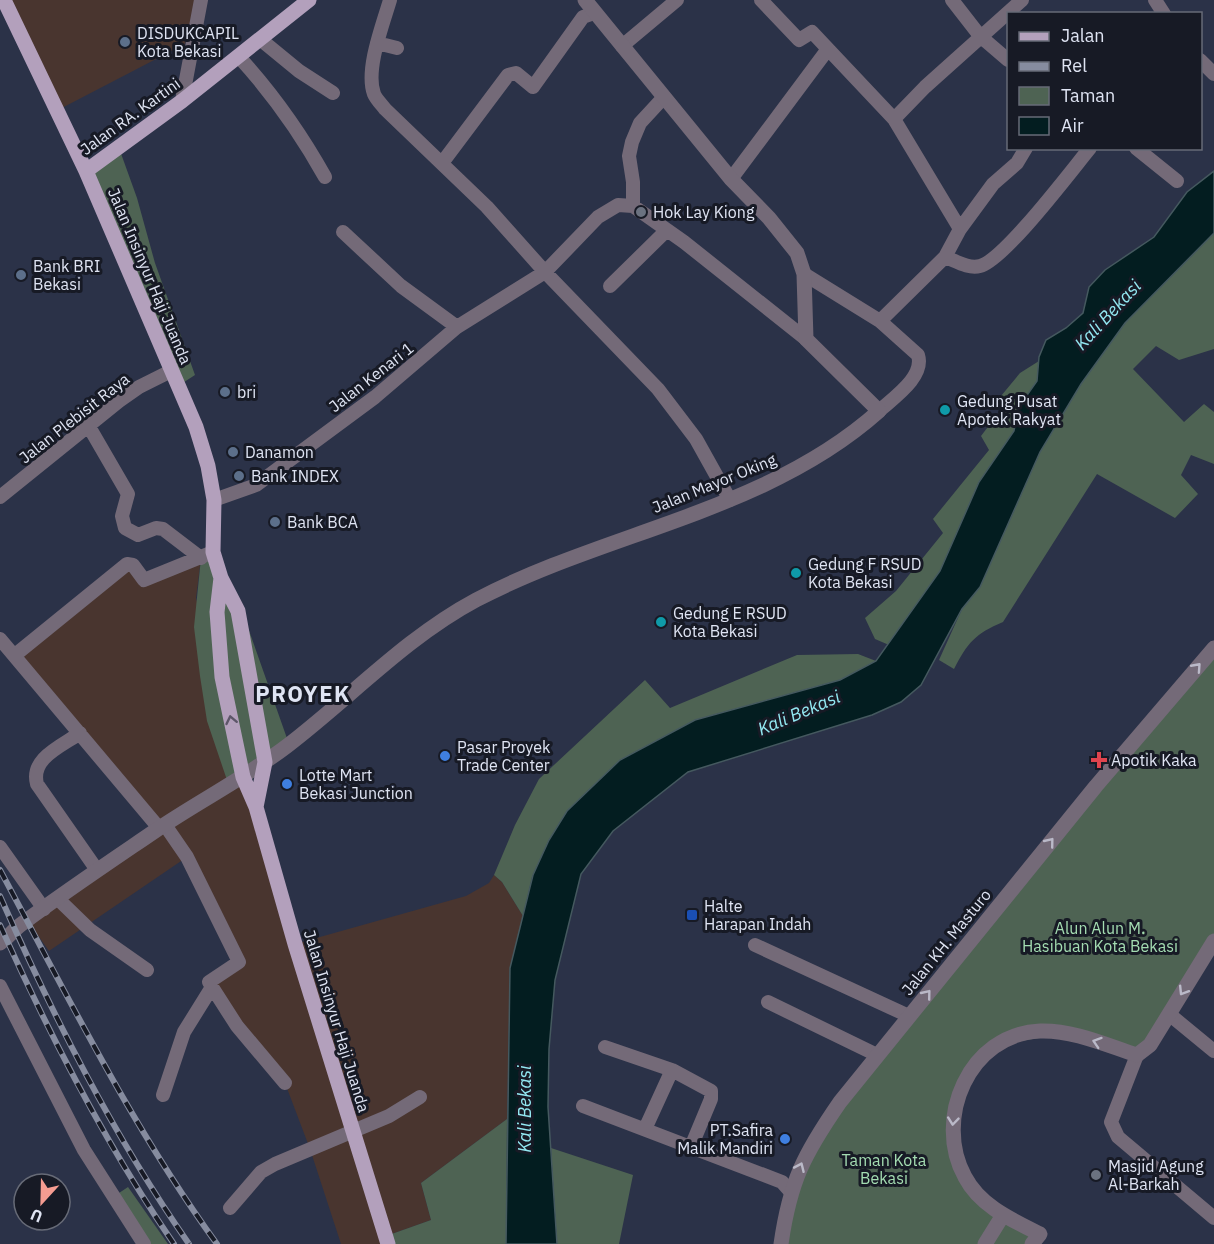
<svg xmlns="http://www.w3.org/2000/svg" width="1214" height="1244" font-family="'IBM Plex Sans',sans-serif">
<rect width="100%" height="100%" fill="#2b3248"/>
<path fill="#49352f" d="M5 0H195L185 44 58 110Z
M201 558 196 598 243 777 295 944 466 896 489 883 494 875 502 882 523 916 510 968 507 1119 421 1183 431 1220 386 1236 388 1244H341L310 1149 285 1083 212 987 239 962 187 857 49 951 27 920 159 828 15 655 127 564 144 580Z"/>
<path fill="#4e6353" d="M119 148 137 198 155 263 195 375 178 386 86 171Z
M1214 233V349L1179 360 1156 346 1133 369 1184 422 1204 404 1214 412V464L1191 455 1181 475 1198 494 1175 518 1097 474 1003 622C975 634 968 642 954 669L939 660 962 609 980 587 1040 452 1081 384 1125 323Z
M1039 361 1037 381 1018 408 1014 431 979 482 940 571 889 645 875 639 865 618 896 591 943 533 933 519 989 450 981 436 1000 411 1001 396 1020 373Z
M213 552 246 622 289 744 229 786 207 721 200 676 194 627 201 558Z
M1214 648V941L1137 1055 1069 1033 997 1045 954 1103 965 1179 1040 1234 1032 1244H781L811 1144Z
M858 654 876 661 840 680 695 720 668 735 532 877 523 916 502 882 494 875 515 825 539 779 645 680 670 708 797 655Z
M507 1119 506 1244H388L386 1236 431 1220 421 1183Z
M551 1148 633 1175 619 1244H557Z
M128 1187 168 1244H144L113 1197Z"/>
<path fill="#031d20" stroke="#45595f" stroke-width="1.5" d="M1214 171V233L1125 323 1081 384 1040 452 980 587 962 609 921 685 901 702 872 715 688 772 613 831 581 874 555 980 549 1049 548 1107 557 1244H506L510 968 533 875 549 840 567 811 620 760 695 720 840 680 876 661 940 571 979 482 1014 431 1018 408 1037 381 1039 357 1046 340 1066 328 1083 313 1089 287 1105 270 1154 237 1187 192Z"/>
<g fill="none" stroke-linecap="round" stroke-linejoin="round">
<path stroke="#746a78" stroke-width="14" d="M390 0C383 24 365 70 374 94 376 99 382 105 385 109L487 207 545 272 658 389 696 439 730 500
M761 0 799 40 812 32 828 49
M952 0 980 36 1008 60
M1155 0 1164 14
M260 39 299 71 333 93
M377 43 397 48
M622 46 677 0
M239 57C272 93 301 134 325 177
M1200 60 1214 74
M182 101 201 0
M894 119 925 87 1022 0
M1136 148 1177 181
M442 163 508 75 516 73 533 87 583 17 594 13
M731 179 828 49 894 119 960 229 945 257 880 321
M633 206V182L629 156 632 142 640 123 664 97
M960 229 993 184 1017 163 1026 148
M343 232 401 286 457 327
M945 257C956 261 968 269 980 266 1004 260 1071 171 1090 148
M804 274 880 321 918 355C925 377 893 398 879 411
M610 286 667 230
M88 425 128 494 122 516 125 528 138 535 156 528 163 529 201 558
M0 497 119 401 139 387 171 371
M214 500 256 485 375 397 457 327 545 272 598 217 618 205 633 206 684 242 806 339
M0 639 159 828
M15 655 127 564 133 565 144 580 213 552
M80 733C62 746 30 758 37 784L97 870
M0 847 44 909
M58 899 90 930 147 970
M755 945 909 1016
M0 986 84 1150 144 1244
M212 987 237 1026 285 1083
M768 1002 877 1055
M1169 1014 1214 1051
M605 1047 672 1070 711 1091V1099L691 1147
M1137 1055 1111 1122 1118 1137 1214 1218
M163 1095 184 1032 212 987 209 982 239 962 187 857 165 825
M583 1106 782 1182 790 1191
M645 1129 672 1070
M230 1208 261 1172 275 1164 389 1116 420 1097"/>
<path stroke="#746a78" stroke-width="15" d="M0 943C9 937 14 929 23 923 66 891 111 861 155 831 199 801 245 778 287 746 350 698 405 638 476 600 607 531 766 512 879 411L806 339 804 274 797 253 769 218 731 179 585 0
M781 1244C790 1181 804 1154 840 1102L1096 786 1214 648
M985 1244 1003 1215
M1032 1244 1040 1234C1012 1220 980 1206 965 1177 933 1119 969 1034 1040 1031 1074 1030 1106 1045 1137 1055L1150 1045 1214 941"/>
<path stroke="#b3a0bc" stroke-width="15" d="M4 0 86 171 196 427 208 466 214 500 213 552 221 578 238 611 265 762 256 807
M86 171 182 101 309 0
M221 578 217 612 222 677 243 777 256 807 295 944 388 1244"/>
<g stroke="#868c9f" stroke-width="6">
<path id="rail" d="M0 870C68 997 132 1127 217 1244
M0 896C54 1018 113 1135 189 1244
M0 925C49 1034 106 1145 174 1244"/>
</g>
<use href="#rail" stroke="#171a25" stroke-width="4" stroke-dasharray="11" stroke-linecap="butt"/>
</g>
<defs><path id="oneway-chevron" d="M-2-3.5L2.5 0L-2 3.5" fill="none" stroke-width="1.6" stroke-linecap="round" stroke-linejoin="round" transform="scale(1.5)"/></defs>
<g stroke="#bab9c8">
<use href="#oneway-chevron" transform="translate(1197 667) rotate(-48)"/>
<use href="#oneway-chevron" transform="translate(1050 842) rotate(-51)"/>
<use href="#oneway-chevron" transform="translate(1183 991) rotate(122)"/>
<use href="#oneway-chevron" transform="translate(927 994) rotate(-51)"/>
<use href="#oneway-chevron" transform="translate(1097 1042) rotate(-162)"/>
<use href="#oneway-chevron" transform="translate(953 1121) rotate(96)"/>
<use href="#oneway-chevron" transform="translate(800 1167) rotate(-66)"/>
</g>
<use stroke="#5d5669" href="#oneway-chevron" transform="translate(231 720) rotate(-102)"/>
<g fill="#5c6f8a" stroke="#171a25" stroke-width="2">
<circle cx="125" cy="42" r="6"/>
<circle cx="21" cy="275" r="6"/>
<circle cx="225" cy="392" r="6"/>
<circle cx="233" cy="452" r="6"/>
<circle cx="239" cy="476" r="6"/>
<circle cx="275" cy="522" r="6"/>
</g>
<g fill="#6b7280" stroke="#171a25" stroke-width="2">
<circle cx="641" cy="212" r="6"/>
<circle cx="1096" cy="1175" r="6"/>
</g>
<g fill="#0f9aa8" stroke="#171a25" stroke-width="2">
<circle cx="945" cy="410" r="6"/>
<circle cx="796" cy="573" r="6"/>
<circle cx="661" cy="622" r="6"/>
</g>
<g fill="#3f7fe0" stroke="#171a25" stroke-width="2">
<circle cx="445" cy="756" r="6"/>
<circle cx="287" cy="784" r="6"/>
<circle cx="785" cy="1139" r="6"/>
</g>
<path fill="#e0444e" stroke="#171a25" stroke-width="2" d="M1096 751h6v6h6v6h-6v6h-6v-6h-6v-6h6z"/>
<rect fill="#1a4fb4" stroke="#171a25" stroke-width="2" x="686" y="909" width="12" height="12" rx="3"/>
<g text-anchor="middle" stroke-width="6" stroke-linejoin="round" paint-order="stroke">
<g font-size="16" fill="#dfe4f3" stroke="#171a25" text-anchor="start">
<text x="137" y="39">DISDUKCAPIL<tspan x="137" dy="18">Kota Bekasi</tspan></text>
<text x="653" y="218">Hok Lay Kiong</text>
<text x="33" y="272">Bank BRI<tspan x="33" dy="18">Bekasi</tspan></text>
<text x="237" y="398">bri</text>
<text x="957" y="407">Gedung Pusat<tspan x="957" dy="18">Apotek Rakyat</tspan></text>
<text x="245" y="458">Danamon</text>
<text x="251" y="482">Bank INDEX</text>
<text x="287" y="528">Bank BCA</text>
<text x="808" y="570">Gedung F RSUD<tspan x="808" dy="18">Kota Bekasi</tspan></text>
<text x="673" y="619">Gedung E RSUD<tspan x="673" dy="18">Kota Bekasi</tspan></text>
<text x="457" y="753">Pasar Proyek<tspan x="457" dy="18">Trade Center</tspan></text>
<text x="1111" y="766">Apotik Kaka</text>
<text x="299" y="781">Lotte Mart<tspan x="299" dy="18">Bekasi Junction</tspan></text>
<text x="704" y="912">Halte<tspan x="704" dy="18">Harapan Indah</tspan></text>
<text x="773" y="1136" text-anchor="end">PT.Safira<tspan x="773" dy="18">Malik Mandiri</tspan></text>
<text x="1108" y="1172">Masjid Agung<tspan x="1108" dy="18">Al-Barkah</tspan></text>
</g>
<g font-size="16" fill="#dfe4f3" stroke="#171a25">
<text transform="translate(130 116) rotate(-36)" y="6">Jalan RA. Kartini</text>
<text transform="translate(150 276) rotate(67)" y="6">Jalan Insinyur Haji Juanda</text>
<text transform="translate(371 377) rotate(-38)" y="6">Jalan Kenari 1</text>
<text transform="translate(74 418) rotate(-38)" y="6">Jalan Plebisit Raya</text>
<text transform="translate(714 483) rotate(-22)" y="6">Jalan Mayor Oking</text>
<text transform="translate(946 942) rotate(-51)" y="6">Jalan KH. Masturo</text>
<text transform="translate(337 1021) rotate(73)" y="6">Jalan Insinyur Haji Juanda</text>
</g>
<g font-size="16" fill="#a4ddb2" stroke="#171a25">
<text x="1100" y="934">Alun Alun M.<tspan x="1100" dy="18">Hasibuan Kota Bekasi</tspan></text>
<text x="884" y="1166">Taman Kota<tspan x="884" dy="18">Bekasi</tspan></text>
</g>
<g font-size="18" font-style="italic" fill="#93e8f2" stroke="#171a25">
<text transform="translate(1108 315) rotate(-47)" y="6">Kali Bekasi</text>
<text transform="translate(799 713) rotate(-23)" y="6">Kali Bekasi</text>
<text transform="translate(525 1109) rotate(-90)" y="6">Kali Bekasi</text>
</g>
<g font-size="22" font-weight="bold" letter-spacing="1.5" fill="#dfe4f3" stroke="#171a25">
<text x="303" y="702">PROYEK</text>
</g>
</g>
<rect x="1007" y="12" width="195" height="138" fill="#171a25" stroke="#676b77" stroke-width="1.5"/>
<rect x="1019" y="32" width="30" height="9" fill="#b3a0bc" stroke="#676b77" stroke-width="1.5"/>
<text x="1061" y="42" font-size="18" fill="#dfe4f3">Jalan</text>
<rect x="1019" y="62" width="30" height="9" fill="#868c9f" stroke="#676b77" stroke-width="1.5"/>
<text x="1061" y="72" font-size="18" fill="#dfe4f3">Rel</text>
<rect x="1019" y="87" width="30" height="18" fill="#4e6353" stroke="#676b77" stroke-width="1.5"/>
<text x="1061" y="102" font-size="18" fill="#dfe4f3">Taman</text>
<rect x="1019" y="117" width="30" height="18" fill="#031d20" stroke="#676b77" stroke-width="1.5"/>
<text x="1061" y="132" font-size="18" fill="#dfe4f3">Air</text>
<g transform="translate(42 1202) rotate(202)"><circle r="28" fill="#171a25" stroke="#676b77" stroke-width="1.5"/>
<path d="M0-4.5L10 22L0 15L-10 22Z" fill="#f59c91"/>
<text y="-9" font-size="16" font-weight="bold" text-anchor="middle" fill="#dfe4f3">U</text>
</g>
</svg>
